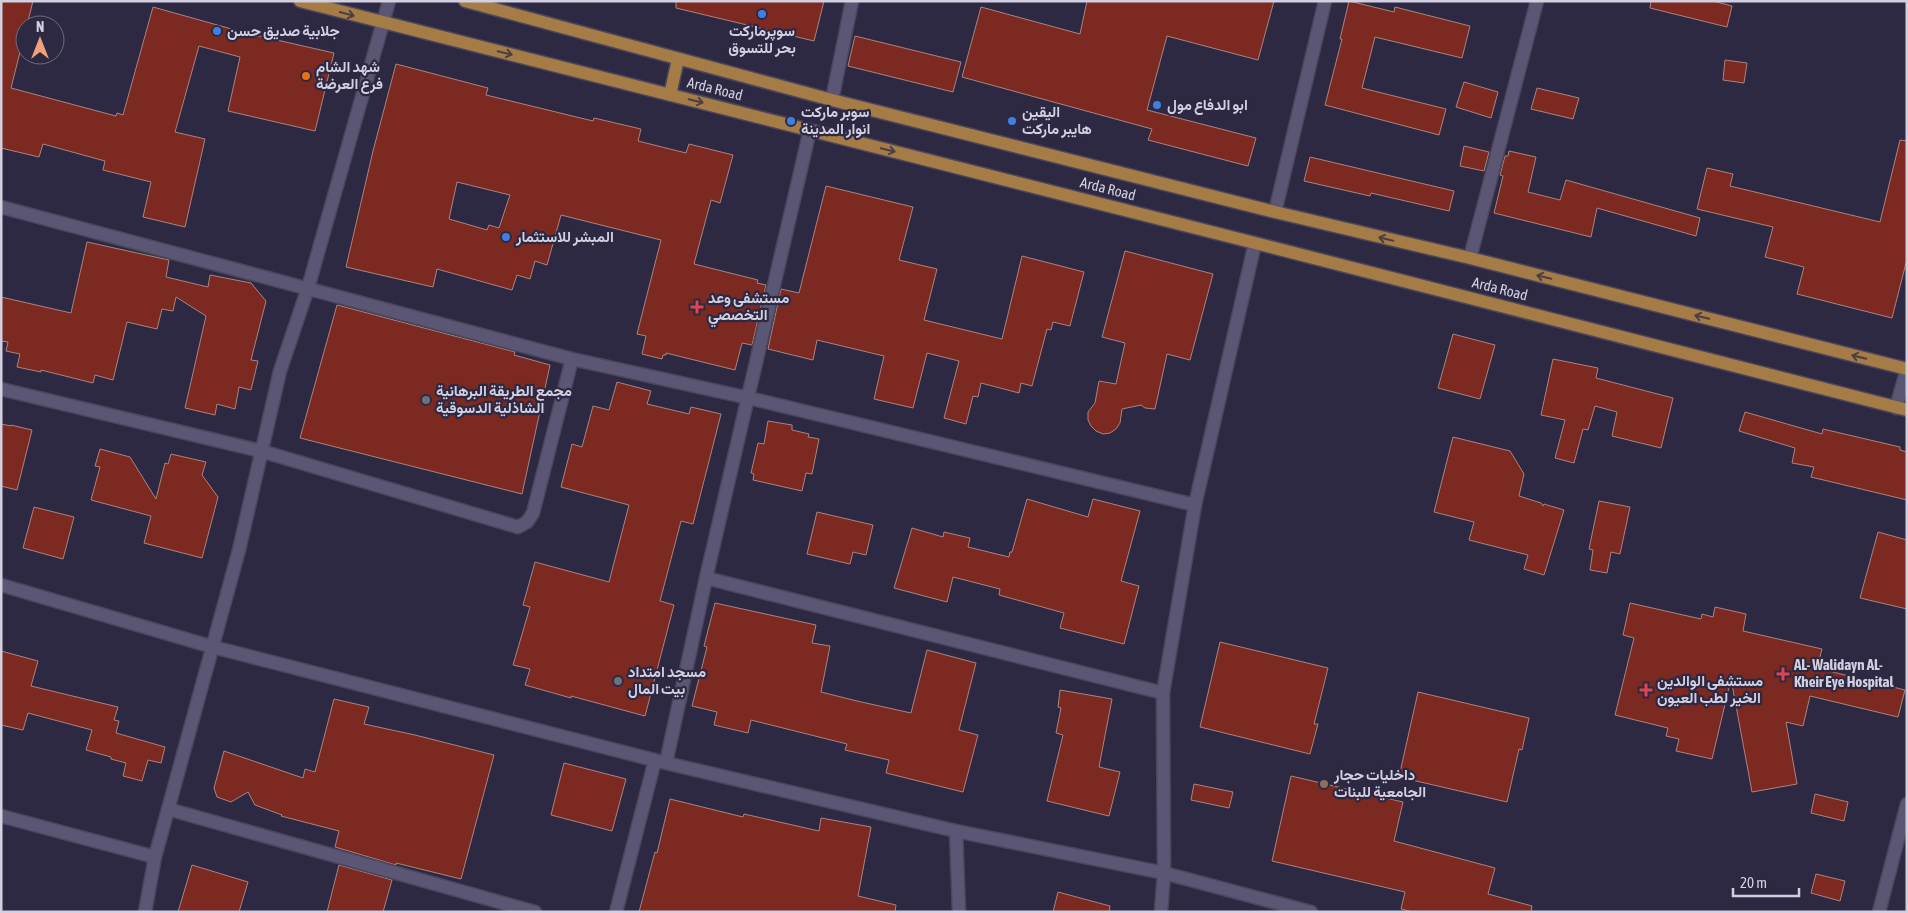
<svg xmlns="http://www.w3.org/2000/svg" width="1908" height="913" font-family="'Asap Condensed',Vazirmatn,sans-serif">
<rect width="100%" height="100%" fill="#2e2943"/>
<path fill="#7c2922" stroke="#a9847f" fill-rule="evenodd" d="M1 1H33L27 25H25V32L11 88 116 116 117 113 123 115 153 7 246 33 334 53 315 131 228 111 240 57 199 46 175 132 205 139 185 227 143 217 151 182 103 170 105 161 43 144 39 157 1 148Z
M676 1H824L814 41 676 8Z
M1087 1H1274L1258 60 1167 36 1147 110 1256 138 1248 166 1148 140 1152 129 962 77 981 7 1080 34Z
M1349 1 1394 12 1395 7 1470 26 1462 58 1375 37 1362 88 1446 109 1439 135 1325 105 1342 39H1340Z
M1651 1H1713L1732 6 1727 27 1650 8Z
M855 36 961 62 953 92 848 66Z
M1725 60 1747 63 1744 83 1723 80Z
M396 64 488 88 486 95 593 121 594 118 641 129 638 141 686 153 689 144 733 155 720 203 711 200 694 264 758 280 757 283 766 285 752 345 742 343 735 370 666 353V355H663L662 359 642 354 646 336 637 334 661 240 561 215 547 265 535 261 530 279 517 275 512 290 437 269 433 287 346 267 373 151ZM457 182 510 195 499 228 489 225 487 230 449 219Z
M1464 82 1498 92 1491 118 1456 107Z
M1537 88 1579 98 1573 119 1531 109Z
M1900 140 1907 141V259L1892 318 1797 294 1804 267 1765 257 1773 227 1697 209 1707 168 1733 174 1730 186 1880 222Z
M1464 146 1489 152 1484 171 1460 166Z
M1509 151 1536 157 1528 192 1560 200 1566 180 1700 218 1696 236 1597 208 1591 237 1494 213 1503 176 1500 175 1505 156H1508Z
M1310 157 1454 191 1449 211 1371 193 1370 196 1304 181Z
M826 186 913 207 899 260 937 269 924 320 1002 339 1022 256 1084 272 1070 326 1053 322 1051 330 1047 329 1032 386 1021 383 1019 393 981 383 978 397 973 396 966 424 944 418 959 361 927 353 913 408 874 399 884 356 817 340 813 360 768 349 781 289 799 293Z
M87 242 169 260 166 277 208 287 210 275 251 283 266 301 251 360 258 361 251 390 239 387 235 409 217 404 215 415 185 408 206 316 176 297 173 311 162 309 157 329 127 322 113 380 95 375 93 383 41 370V372L17 367 20 354 6 351 8 342 1 341V297L71 313Z
M1125 251 1213 274 1190 360 1167 354 1155 409 1145 408 1141 405 1122 409 1120 423 1116 429 1110 433 1103 434 1096 431 1091 426 1088 420V412L1095 403 1099 381 1116 384 1125 343 1102 337Z
M337 305 515 352 514 355 550 365 522 494 300 438Z
M1453 334 1495 345 1480 399 1438 388Z
M1553 359 1598 368 1596 378 1673 398 1661 448 1612 436 1617 412 1595 406 1588 430 1583 429 1574 463 1555 458 1565 420 1541 415Z
M617 382 651 391 647 404 689 414 691 407 721 414 693 524 681 521 660 601 674 605 645 716 571 696V698L525 685 530 669 513 665 530 607 523 605 535 562 609 582 629 505 561 487 572 444 582 447 593 406 609 410Z
M1745 412 1822 434 1823 429 1900 447V450L1907 452V500L1811 477 1814 467 1792 463 1795 448 1739 431Z
M768 421 792 425V430L809 434 808 437 819 439 812 474 806 473 802 491 753 480 754 474 751 473 758 443 764 444Z
M1 424 11 426V425L32 430 17 490 1 486Z
M1453 437 1510 451 1524 474 1519 496 1541 503 1543 506 1544 504 1564 510 1544 575 1524 569 1528 555 1469 540 1474 522 1434 512Z
M100 449 130 457 156 499 165 463 168 464 171 454 206 462 202 475 218 497 202 558 144 543 151 516 91 500 100 467 95 466Z
M1027 499 1088 517 1093 499 1140 511 1121 581 1139 586 1124 644 1060 628 1064 613 999 595 1000 589 953 577 947 602 894 588 912 528 943 537 944 532 970 538 968 547 1009 557 1010 552H1012Z
M1599 501 1630 507 1620 554 1611 552 1607 573 1590 570 1593 550 1589 549Z
M34 507 74 517 63 559 23 548Z
M817 512 873 525 866 555 853 552 850 564 807 554Z
M1878 532 1907 540V609L1860 598Z
M715 603 816 625 812 643 830 646 821 692 857 701 911 713 927 650 976 663 959 730 978 735 963 792 886 773 889 760 845 750 847 744 751 720 748 733 714 725 717 712 692 706 707 647 704 646Z
M1630 603 1701 619 1702 614 1713 617 1715 607 1746 614 1743 631 1822 649 1817 668 1905 690 1898 717 1810 696 1803 726 1786 722 1797 784 1752 792 1731 679 1712 759 1676 751 1679 739 1666 736 1668 728 1615 715 1634 638 1623 635Z
M1220 642 1328 668 1314 724H1318L1310 754 1200 727Z
M1 651 38 661 31 686 118 707 114 720 119 721 116 733 165 747 161 763 148 760 142 781 123 776 126 763 111 759V757L86 750 92 730 28 713 23 730 1 725Z
M1060 690 1112 699 1099 767 1120 772 1109 816 1047 801 1063 735 1056 733 1061 708 1058 707Z
M1418 692 1529 718 1522 750 1519 749 1507 802 1399 777Z
M334 699 369 707 364 724 415 735 494 755 461 879 396 863V865L335 847 339 831 281 816 282 815 255 805 248 792 231 802 217 797 214 788 224 751 303 778 305 769 315 772Z
M564 763 626 779 612 831 551 815Z
M1291 776 1403 802 1394 841 1495 868 1488 894 1532 906 1531 912H1413L1401 909 1405 892 1272 861Z
M1194 784 1233 792 1229 808 1191 800Z
M1815 794 1848 802 1844 821 1811 813Z
M670 799 743 817 744 814 819 831 821 818 871 827 858 896 896 905 895 912H639L655 852 657 853Z
M192 865 248 882 239 912H178Z
M339 865 392 880 383 912H327Z
M1816 874 1845 881 1840 901 1811 893Z
M1058 892 1110 906 1109 912H1053Z"/>
<g fill="none" stroke-linecap="round" stroke-linejoin="round">
<g stroke="#4a465c" stroke-width="15">
<path id="minor" d="M832 100 852 1
M1 207 572 359 749 398 1195 505
M1275 212 1325 1
M1470 258 1537 1
M1 389 261 451 518 527 527 522 533 513 572 359
M706 578 1163 693
M1 585 213 647 666 763 956 831 1164 873 1311 912
M666 763 706 578 810 130
M168 809 535 912
M1 816 155 857
M956 831 959 912
M145 912 155 857 239 550 280 371 308 288 389 1
M616 912 655 760
M1161 912 1164 873 1163 693 1195 505 1255 243
M1879 912 1907 804"/>
</g>
<g stroke="#4a465c" stroke-width="15">
<path id="tertiary" d="M1896 408 1907 369"/>
</g>
<g stroke="#4a465c" stroke-width="15">
<path id="primary" d="M300 1 1255 243 1907 410
M465 1 832 100 1275 212 1470 258 1907 369
M670 95 678 59"/>
</g>
<use href="#minor" stroke="#5b5673" stroke-width="12"/>
<use href="#tertiary" stroke="#5b5673" stroke-width="12"/>
<use href="#primary" stroke="#a57b46" stroke-width="12"/>
</g>
<defs><path id="oneway-shaft" d="M-6 0H5M1.5-3L5.5 0L1.5 3" fill="none" stroke-width="1.6" stroke-linecap="round" stroke-linejoin="round" transform="scale(1.25)"/></defs>
<g stroke="#4c3e44">
<use href="#oneway-shaft" transform="translate(347 14) rotate(15)"/>
<use href="#oneway-shaft" transform="translate(505 53) rotate(14)"/>
<use href="#oneway-shaft" transform="translate(696 101) rotate(14)"/>
<use href="#oneway-shaft" transform="translate(888 150) rotate(14)"/>
<use href="#oneway-shaft" transform="translate(1386 239) rotate(-167)"/>
<use href="#oneway-shaft" transform="translate(1544 277) rotate(-166)"/>
<use href="#oneway-shaft" transform="translate(1702 317) rotate(-166)"/>
<use href="#oneway-shaft" transform="translate(1859 357) rotate(-166)"/>
</g>
<g fill="#3f7fe0" stroke="#2e2943" stroke-width="2">
<circle cx="762" cy="14" r="5"/>
<circle cx="217" cy="31" r="5"/>
<circle cx="1157" cy="105" r="5"/>
<circle cx="791" cy="121" r="5"/>
<circle cx="1012" cy="121" r="5"/>
<circle cx="506" cy="237" r="5"/>
</g>
<circle fill="#e8710a" stroke="#2e2943" stroke-width="2" cx="306" cy="76" r="5"/>
<g fill="#e0444e" stroke="#2e2943" stroke-width="2">
<path d="M694.5 299.5h5v5h5v5h-5v5h-5v-5h-5v-5h5z"/>
<path d="M1780.5 666.5h5v5h5v5h-5v5h-5v-5h-5v-5h5z"/>
<path d="M1643.5 682.5h5v5h5v5h-5v5h-5v-5h-5v-5h5z"/>
</g>
<g fill="#6b7280" stroke="#2e2943" stroke-width="2">
<circle cx="426" cy="400" r="5"/>
<circle cx="618" cy="681" r="5"/>
</g>
<circle fill="#8d6e63" stroke="#2e2943" stroke-width="2" cx="1324" cy="784" r="5"/>
<g text-anchor="middle" stroke-width="4.5" stroke-linejoin="round" paint-order="stroke">
<g font-size="15" font-weight="bold" fill="#d1cfe0" stroke="#2e2943" text-anchor="start">
<text x="227" y="36">جلابية صديق حسن</text>
<text x="762" y="36" text-anchor="middle">سوپرمارکت<tspan x="762" dy="17">بحر للتسوق</tspan></text>
<text x="316" y="72">شهد الشام<tspan x="316" dy="17">فرع العرضة</tspan></text>
<text x="1167" y="110">ابو الدفاع مول</text>
<text x="801" y="117">سوبر ماركت<tspan x="801" dy="17">انوار المدينة</tspan></text>
<text x="1022" y="117">اليقين<tspan x="1022" dy="17">هايبر ماركت</tspan></text>
<text x="516" y="242">المبشر للاستثمار</text>
<text x="708" y="303">مستشفى وعد<tspan x="708" dy="17">التخصصي</tspan></text>
<text x="436" y="396">مجمع الطريقة البرهانية<tspan x="436" dy="17">الشاذلية الدسوقية</tspan></text>
<text x="1794" y="670">AL- Walidayn AL-<tspan x="1794" dy="17">Kheir Eye Hospital</tspan></text>
<text x="628" y="677">مسجد امتداد<tspan x="628" dy="17">بيت المال</tspan></text>
<text x="1657" y="686">مستشفى الوالدين<tspan x="1657" dy="17">الخير لطب العيون</tspan></text>
<text x="1334" y="780">داخليات حجار<tspan x="1334" dy="17">الجامعية للبنات</tspan></text>
</g>
<g font-size="15" fill="#d1cfe0" stroke="#2e2943">
<text transform="translate(715 89) rotate(14)" y="5">Arda Road</text>
<text transform="translate(1108 189) rotate(14)" y="5">Arda Road</text>
<text transform="translate(1500 289) rotate(14)" y="5">Arda Road</text>
</g>
</g>
<rect width="1908" height="913" fill="none" stroke="#d1cfe0" stroke-width="5"/>
<g transform="translate(40 40)"><circle r="24" fill="#2e2943" stroke="#6f6b82"/>
<path d="M0-4L9 19L0 12L-9 19Z" fill="#f1a17c"/>
<text y="-8" font-size="14" font-weight="bold" text-anchor="middle" fill="#d1cfe0">N</text>
</g>
<path d="M1733 888v8h66v-8" fill="none" stroke="#d1cfe0" stroke-width="2.5"/>
<text x="1740" y="888" font-size="15" fill="#d1cfe0" stroke="#2e2943" stroke-width="4" paint-order="stroke">20 m</text>
</svg>
